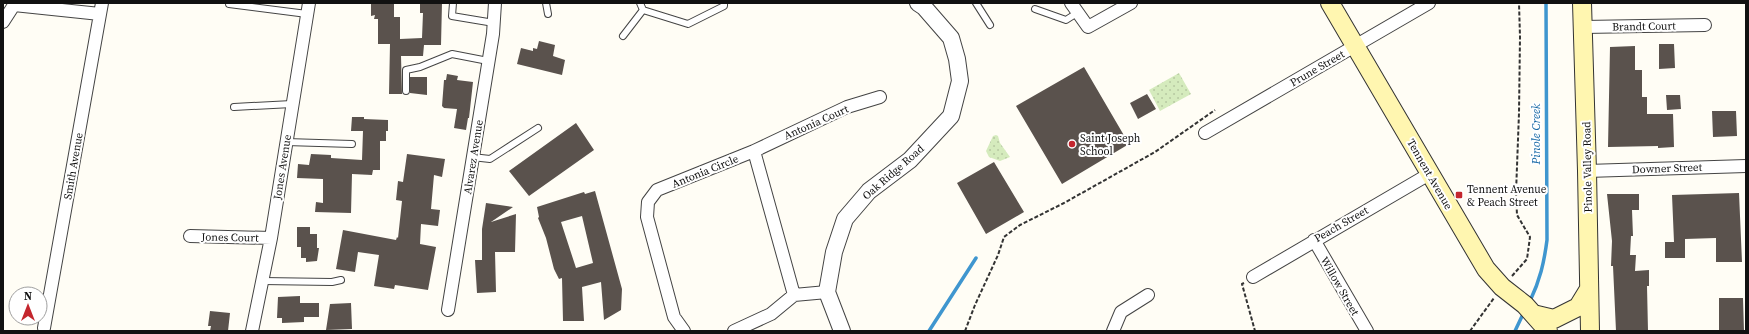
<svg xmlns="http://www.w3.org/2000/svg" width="1749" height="334" font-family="'Source Serif 4',serif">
<defs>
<pattern id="park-dots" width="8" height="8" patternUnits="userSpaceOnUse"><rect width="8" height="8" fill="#d5ebbd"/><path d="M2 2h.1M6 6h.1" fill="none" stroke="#b6c8a1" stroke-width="1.8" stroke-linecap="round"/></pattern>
</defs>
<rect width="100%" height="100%" fill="#fffdf5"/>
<path fill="url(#park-dots)" d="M1179 73 1191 94 1160 111 1149 90Z
M996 135 998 136 1000 143 1010 157 1000 161 989 157 986 151 993 136Z"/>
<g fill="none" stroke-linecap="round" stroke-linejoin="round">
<path stroke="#3f96cf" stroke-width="3.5" d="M1530 301C1540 280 1544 263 1547 240L1546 3
M929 331 976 258
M1515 331 1524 312"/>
</g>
<path fill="#5a524d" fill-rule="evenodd" d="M371 3H394V17H400V39L422 38 423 13H420V4L442 3 441 45H424L423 56H401L402 94H389L390 44H378V19H374L375 15 371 16Z
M539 41 555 45 553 56 565 60 562 75 517 64 521 48 533 51V48L537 49Z
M1659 44H1674L1675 68 1659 69Z
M1635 46V70H1642V97H1647V114H1673L1674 147 1658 148V146L1608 147 1610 47Z
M1084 67 1129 144 1062 184 1016 106Z
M447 74 458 76 457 80 473 82 469 118H468L466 130 454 128 457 109 444 108 442 106 444 80H446Z
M410 77H427V95L410 93Z
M1147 94 1156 109 1138 119 1130 103Z
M1666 95H1680L1681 109 1667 110Z
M1712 111H1736L1737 136 1713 137Z
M352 117H364V119L388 120V131H386V141H380V170H373L372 175 352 174 351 213 315 212 316 202 323 203V179L297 178 298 164 309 165 311 154 331 155V158L362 160 363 131H351Z
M576 123 594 150 529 196 509 171Z
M407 154 445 159 442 177 434 175 431 209 440 210 438 226 421 224 420 244 436 247 428 290 395 285 394 289 374 286 379 255 358 252 355 272 336 269 343 230 396 240 397 237 398 238 402 201 396 200 398 181 403 182Z
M994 162 1024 212 986 234 957 183Z
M595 191 622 289 621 310 604 320 601 282 582 287 584 321H563L562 278 559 279 554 269 546 238 538 218 539 217 537 207 584 192 585 194ZM582 216 593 263 576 268 561 222Z
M1739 193 1742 262H1716V238L1685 239V258H1665V242H1674L1672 195Z
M1607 194H1639V210H1632L1633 236H1631L1630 255H1636L1635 271 1649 270V286H1647L1648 331H1616L1613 266H1611L1612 241Z
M486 203 513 207 491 222 516 214 515 252H495L496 292 477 293 475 260H482V229Z
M297 227H310V234H317V248H319L317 261 306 262V258H301V247H297Z
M300 296V303H319V317H304V322L282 323V318H277L278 297Z
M1719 298H1743L1744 331H1719Z
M351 303 352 329 326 330 330 304Z
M210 311 230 313 228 331H210L211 326H208Z"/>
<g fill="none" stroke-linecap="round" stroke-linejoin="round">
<g stroke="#444" stroke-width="8">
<path id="service" d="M229 3V4L307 14
M453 3 452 16 494 23
M546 3 548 14
M976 3 990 25
M1035 9 1066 20 1077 13
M643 10 688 24 724 6V3
M623 36 643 10 640 3
M406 91V70L420 67 452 54 488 61
M234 107 292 104
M286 142 352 144
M472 157 490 159 538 128
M262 281 332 282 341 280"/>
</g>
<g stroke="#444" stroke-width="14">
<path id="minor" d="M1071 3 1088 27 1131 3
M3 22 14 5 100 14
M1583 27 1705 25
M1205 133 1429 3
M754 151 847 107 880 97
M1587 171 1746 166
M190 236 271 238
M1314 240 1367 331
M1253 277 1431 173
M448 310 493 34 495 3
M44 328 102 3
M252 331 271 238 309 3
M684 331 674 317 647 217 648 202 657 190 754 151 794 295
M734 331 771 314 794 295 827 292
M1113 331 1121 312 1148 295"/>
</g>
<g stroke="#444" stroke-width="18">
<path id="tertiary" d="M842 331 827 292 834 252 845 219 869 191 910 160 951 116 960 81 957 59 951 38 924 7 918 3"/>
</g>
<g stroke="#333" stroke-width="20">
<path id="secondary" d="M1330 3 1486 269 1502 287 1525 305 1548 331
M1582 3 1587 171 1590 331
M1533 314 1554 319 1578 307 1589 289"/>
</g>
<path stroke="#333" stroke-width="2" stroke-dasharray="4 2" stroke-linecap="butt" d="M1512 276 1527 259 1530 237 1517 215 1516 193 1519 113 1520 37 1519 3
M1244 283 1242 284 1255 331
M965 331 975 305 998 255 1004 237 1020 225 1064 203 1155 152 1215 110
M1470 331 1494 298"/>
<use href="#service" stroke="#fff" stroke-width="6"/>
<use href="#minor" stroke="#fff" stroke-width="12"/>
<use href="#tertiary" stroke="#fff" stroke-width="16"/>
<use href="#secondary" stroke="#fff6b0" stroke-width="18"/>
</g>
<g fill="#c4262e" stroke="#fff" stroke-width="1.5">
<circle cx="1072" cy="144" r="4"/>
<rect x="1455" y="191" width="8" height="8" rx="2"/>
</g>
<g text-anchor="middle" stroke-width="4" stroke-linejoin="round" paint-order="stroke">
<g font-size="11" fill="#111" stroke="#fff">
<text transform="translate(1644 26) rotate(-1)" y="4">Brandt Court</text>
<text transform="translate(1317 68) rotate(-30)" y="4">Prune Street</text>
<text transform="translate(816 122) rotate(-24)" y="4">Antonia Court</text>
<text transform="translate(473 157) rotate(-81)" y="4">Alvarez Avenue</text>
<text transform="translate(73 166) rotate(-80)" y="4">Smith Avenue</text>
<text transform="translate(282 167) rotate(-81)" y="4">Jones Avenue</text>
<text transform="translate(1587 167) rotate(-91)" y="4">Pinole Valley Road</text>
<text transform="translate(1667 168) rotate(-2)" y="4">Downer Street</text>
<text transform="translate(705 171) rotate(-22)" y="4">Antonia Circle</text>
<text transform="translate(893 172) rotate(-41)" y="4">Oak Ridge Road</text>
<text transform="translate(1430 174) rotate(60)" y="4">Tennent Avenue</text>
<text transform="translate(1341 224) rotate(-30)" y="4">Peach Street</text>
<text transform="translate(230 237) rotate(1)" y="4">Jones Court</text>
<text transform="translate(1340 286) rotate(60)" y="4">Willow Street</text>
</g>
<g font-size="11" fill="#111" stroke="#fff" text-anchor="start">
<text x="1080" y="142">Saint Joseph<tspan x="1080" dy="13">School</tspan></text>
<text x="1467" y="193">Tennent Avenue<tspan x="1467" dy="13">&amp; Peach Street</tspan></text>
</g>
<g font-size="12" font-style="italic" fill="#1768a6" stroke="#fff">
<text transform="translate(1536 134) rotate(-90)" y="4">Pinole Creek</text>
</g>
</g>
<rect width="1749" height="334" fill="none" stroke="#111111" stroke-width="8"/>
<g transform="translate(28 306)"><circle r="19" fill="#ffffff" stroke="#a0a0a0"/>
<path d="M0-3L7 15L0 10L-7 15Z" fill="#c4262e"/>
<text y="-6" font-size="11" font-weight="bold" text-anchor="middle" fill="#111111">N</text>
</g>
</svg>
